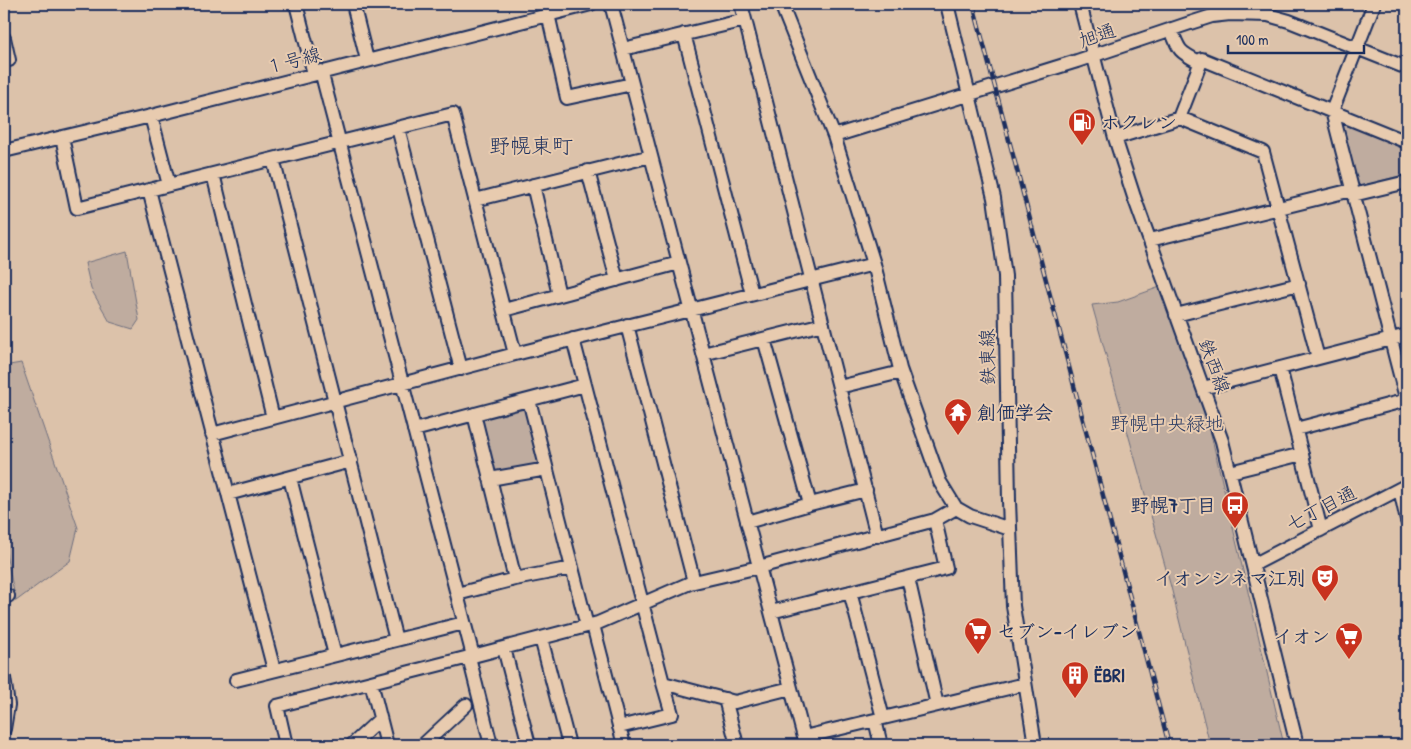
<svg xmlns="http://www.w3.org/2000/svg" width="1411" height="749" font-family="'Patrick Hand','Klee One',sans-serif">
<rect width="100%" height="100%" fill="#dcc2aa"/>
<filter id="ink" filterUnits="userSpaceOnUse"><feTurbulence type="fractalNoise" baseFrequency=".02" numOctaves="2"/><feDisplacementMap in="SourceGraphic" scale="10" xChannelSelector="R" yChannelSelector="G"/><feConvolveMatrix kernelMatrix="1 2 1 2 8 2 1 2 1" color-interpolation-filters="sRGB"/></filter>
<g filter="url(#ink)">
<path fill="#bfac9f" stroke="#6d6e7e" d="M1348 123 1407 147V174L1361 186 1356 181 1341 127Z
M127 251 139 320 133 329 110 322 91 289 85 263Z
M1160 287 1206 413 1284 745H1210L1171 587 1092 305 1118 302Z
M21 363 78 528 70 561 16 601 4 545V366Z
M525 409 539 465 493 475 480 419Z"/>
<g fill="none" stroke-linecap="round" stroke-linejoin="round">
<g stroke="#1b2f5e" stroke-width="16">
<path id="minor" d="M296 4 314 74
M353 4 367 60
M611 4 806 745
M741 4 877 536
M781 4 834 136 874 264 900 369 940 482 956 508 970 516 1010 529
M947 4 994 198 1005 276 1009 501 1013 606 1035 745
M1080 4 1115 138 1134 197 1222 441 1297 745
M1374 4 1332 111 1407 402
M548 14 567 98 632 84
M1171 29C1179 52 1180 52 1201 63
M684 34 752 294
M4 38 9 60 4 61
M623 49 745 20
M321 71 473 656
M151 116 169 185
M1179 118 1202 59 1407 142
M398 128 461 369
M834 136 1077 61 1187 24 1212 16 1230 14 1268 15 1289 21 1407 68
M62 137 77 208 453 114 515 354
M1115 138 1180 118 1263 152 1318 358
M4 151 151 116 591 4
M273 159 396 640
M588 171 617 280
M213 174 273 418
M533 185 559 295
M149 190 274 670
M1353 195 1407 182
M475 200 651 156
M1150 240 1352 190
M504 310 679 263
M1176 315 1299 284
M627 325 694 582
M573 339 663 683 735 702 791 688
M764 339 810 504
M703 354 823 324
M1280 368 1321 530
M839 387 901 372
M1203 388 1407 335
M529 400 587 626
M474 414 515 579
M1296 429 1407 400
M414 430 585 385
M212 434 515 354 874 264
M1230 472 1302 454
M290 478 335 655
M490 479 547 469
M1400 489 1407 521
M228 494 351 461
M747 522 810 504 866 490
M1253 565 1407 485
M908 578 937 705
M850 592 883 718
M457 594 515 579 572 568
M4 597 8 596
M771 612 946 568 935 520
M593 625 624 745
M541 638 569 745
M504 648 529 745
M4 678 8 705 4 729
M236 680 464 623
M371 682 387 745
M725 699 737 745
M875 720 881 745
M619 727 672 714 663 683
M804 737 1025 684
M286 745 277 706 469 657
M352 745 380 719
M423 745 466 705
M491 745 469 657 598 623 690 583 759 567 935 520 956 508"/>
</g>
<use href="#minor" stroke="#e8cbaf" stroke-width="12"/>
<g stroke="#1b2f5e" stroke-width="4.5">
<path id="rail" d="M973 4 1169 745"/>
</g>
<use href="#rail" stroke="#e8cbaf" stroke-width="2.5" stroke-dasharray="8" stroke-linecap="butt"/>
</g>
</g>
<defs>
<g id="fuel-pin" transform="scale(1.4375)"><path d="M0 17L-7.5 6A9.5 9.5 0 1 1 7.5 6Z" fill="#c8321e" stroke="#e8cbaf"/><path d="M-5.5-6h7V0h2V4h1.3V-2.5L3-4.5l.8-.8L6-3V5H2.5V1h-1V6h-7ZM-4.2-4.7v3.2H.2V-4.7Z" fill="#fff"/></g>
<g id="temple-pin" transform="scale(1.4375)"><path d="M0 17L-7.5 6A9.5 9.5 0 1 1 7.5 6Z" fill="#c8321e" stroke="#e8cbaf"/><path d="M0-6L5-2H3V0L6.5 2.5H4V6H1.5V3h-3V6H-4V2.5H-6.5L-3 0V-2H-5Z" fill="#fff"/></g>
<g id="bus-pin" transform="scale(1.4375)"><path d="M0 17L-7.5 6A9.5 9.5 0 1 1 7.5 6Z" fill="#c8321e" stroke="#e8cbaf"/><path d="M-5-6H5V4H4V6H2V4H-2V6H-4V4H-5ZM-3.5-4V0h7V-4ZM-3.5 1.2v1.5H-2V1.2ZM2 1.2v1.5H3.5V1.2Z" fill="#fff"/></g>
<g id="theatre-pin" transform="scale(1.4375)"><path d="M0 17L-7.5 6A9.5 9.5 0 1 1 7.5 6Z" fill="#c8321e" stroke="#e8cbaf"/><path d="M-5-5.5Q0-4 5-5.5V0Q5 5 0 6Q-5 5-5 0ZM-3.3-2.5H-1v1.5H-3.3ZM1-2.5H3.3v1.5H1ZM-2.8 1Q0 5.5 2.8 1Z" fill="#fff"/></g>
<g id="supermarket-pin" transform="scale(1.4375)"><path d="M0 17L-7.5 6A9.5 9.5 0 1 1 7.5 6Z" fill="#c8321e" stroke="#e8cbaf"/><path d="M-6-5.5h2.5l.6 2H6L4.5 2H-2.5L-4.4-4H-6ZM-1.5 3.2a1.3 1.3 0 1 0 .1 0ZM3 3.2a1.3 1.3 0 1 0 .1 0Z" fill="#fff"/></g>
<g id="building-pin" transform="scale(1.4375)"><path d="M0 17L-7.5 6A9.5 9.5 0 1 1 7.5 6Z" fill="#c8321e" stroke="#e8cbaf"/><path d="M-4-6H4V6H1V3H-1V6H-4ZM-2.5-4.3h1.7v1.8h-1.7ZM.8-4.3h1.7v1.8H.8ZM-2.5-1h1.7V.8h-1.7ZM.8-1h1.7V.8H.8Z" fill="#fff"/></g>
</defs>
<g fill-rule="evenodd">
<use href="#fuel-pin" x="1082" y="122"/>
<use href="#temple-pin" x="958" y="412"/>
<use href="#bus-pin" x="1235" y="505"/>
<use href="#theatre-pin" x="1325" y="578"/>
<use href="#supermarket-pin" x="978" y="631"/>
<use href="#supermarket-pin" x="1349" y="636"/>
<use href="#building-pin" x="1075" y="675"/>
</g>
<g text-anchor="middle" stroke-width="4" stroke-linejoin="round" paint-order="stroke">
<g font-size="19" fill="#1b2f5e" stroke="#e8cbaf">
<text transform="translate(1097 35) rotate(-19)" y="7">旭通</text>
<text transform="translate(293 60) rotate(-15)" y="7">１号線</text>
<text transform="translate(987 357) rotate(-91)" y="7">鉄東線</text>
<text transform="translate(1215 366) rotate(70)" y="7">鉄西線</text>
<text transform="translate(1321 508) rotate(-27)" y="7">七丁目通</text>
</g>
<g font-size="19" font-weight="bold" fill="#1b2f5e" stroke="#e8cbaf" text-anchor="start">
<text x="1101" y="129">ホクレン</text>
<text x="977" y="419">創価学会</text>
<text x="1216" y="512" text-anchor="end">野幌7丁目</text>
<text x="1306" y="585" text-anchor="end">イオンシネマ江別</text>
<text x="997" y="638">セブン-イレブン</text>
<text x="1330" y="643" text-anchor="end">イオン</text>
<text x="1094" y="682">ËBRI</text>
</g>
<g font-size="19" fill="#2b3c64" stroke="#e8cbaf">
<text x="1167" y="430">野幌中央緑地</text>
</g>
<g font-size="21" fill="#1b2f5e" stroke="#e8cbaf">
<text x="531" y="153">野幌東町</text>
</g>
</g>
<rect width="1411" height="749" fill="none" stroke="#e8cbaf" stroke-width="20"/>
<rect x="10" y="10" width="1391" height="729" fill="none" stroke="#1b2f5e" stroke-width="2" filter="url(#ink)"/>
<path d="M1228 45v8h136v-8" fill="none" stroke="#1b2f5e" stroke-width="2.5"/>
<text x="1236" y="45" font-size="15" fill="#1b2f5e" stroke="#e8cbaf" stroke-width="4" paint-order="stroke">100 m</text>
</svg>
